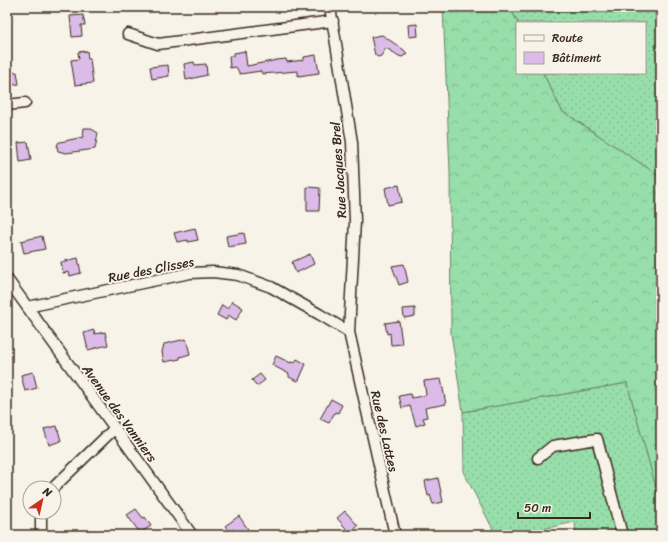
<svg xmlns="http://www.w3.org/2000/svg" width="668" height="542" font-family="Sriracha,sans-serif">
<defs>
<pattern id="grass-dots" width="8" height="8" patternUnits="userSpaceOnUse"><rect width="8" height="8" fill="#97deab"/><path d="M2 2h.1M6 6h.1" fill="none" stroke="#83bf93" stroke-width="1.8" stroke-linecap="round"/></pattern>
<pattern id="forest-crowns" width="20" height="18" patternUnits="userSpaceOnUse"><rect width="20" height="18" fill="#97deab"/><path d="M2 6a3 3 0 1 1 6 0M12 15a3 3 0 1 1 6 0" fill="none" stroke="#83bf93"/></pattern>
</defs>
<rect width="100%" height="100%" fill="#f7f3e8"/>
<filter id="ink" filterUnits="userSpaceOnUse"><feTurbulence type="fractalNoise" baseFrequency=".025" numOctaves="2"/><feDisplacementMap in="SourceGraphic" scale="8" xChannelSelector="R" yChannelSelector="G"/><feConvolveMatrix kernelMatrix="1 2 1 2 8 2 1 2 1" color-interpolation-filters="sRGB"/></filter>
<g filter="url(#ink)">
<path fill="url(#grass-dots)" stroke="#698464" d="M510 7H661V177L562 111 543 73H645V23H518Z
M627 383 659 498H661V535H576L575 522 516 535H496L464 473 463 412Z"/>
<path fill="url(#forest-crowns)" stroke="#698464" d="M443 7H510L518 23H517V73H543L562 111 661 177V498H659L627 383 463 412 451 333 450 172Z"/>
<path fill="#dbbce9" stroke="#3b2a1e" d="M83 15 85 25H81L82 36 72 37 70 16Z
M417 24 418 36 409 37 408 25Z
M382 35 404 50 407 54 402 57 399 56 386 48 381 56 378 57 375 55 371 37Z
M87 51 88 59H90L93 83 75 85 71 60 79 59 78 52Z
M245 51 247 66 277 60 286 59 287 62 304 60V57L316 55 319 73 298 76V71L262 74 261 71 240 74 236 67 230 68 229 56H234V53Z
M194 62 195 65 206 64 207 75 186 80 184 64Z
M168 65 169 76 152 79 150 67Z
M17 72 19 84 7 86V73Z
M84 128H90L98 133 95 149 66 153 58 151 57 147 58 143 60 142 83 137Z
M28 142 31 160 20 162 18 143Z
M399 185 402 202 388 205 385 188Z
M307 187 320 188 319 211H307Z
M195 228 198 240 188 242V240L177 242 174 233Z
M244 233 246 244 228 247 226 236Z
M42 236 45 249 24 253 21 241Z
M310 254 314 264 296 273 292 262Z
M78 258 81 273 70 276 69 272 63 273 61 262Z
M404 264 408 282 399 285 392 266Z
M232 301 243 308 236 320 228 315 226 320 217 315 222 305 228 309Z
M415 308V316L404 318 403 309Z
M399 321 402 344 391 345 390 333 387 334 385 323Z
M94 330 95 334 105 332 108 345 88 350 84 333Z
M186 339 190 354 180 357V359L164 362 162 352 164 344Z
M276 356 291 363V362L295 363 297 359 306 364 299 380 297 381 289 377V374L272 365Z
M33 372 37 388 25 391 21 375Z
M260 374 265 380 257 386 252 380Z
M441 379 446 404 425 408 427 417 423 418 425 423 416 426 410 406 402 408 399 396 410 394 412 398 426 395 424 381Z
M331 399 342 405 338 413 335 412 329 423 320 419Z
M57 426 61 441 49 445 44 429Z
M438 478 443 502 433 504 430 495 428 496 425 481Z
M136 509 143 518 145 517 151 526 140 533 127 515Z
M345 511 358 526 350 533 337 518Z
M239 516 252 535H238L233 529 230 532 225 526Z"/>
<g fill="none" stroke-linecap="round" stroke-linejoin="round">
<g stroke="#3b2a1e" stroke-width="13">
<path id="minor" d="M330 7 352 142 355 221 349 332 395 535
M128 34 158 44 333 21
M7 105 25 103
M7 279 192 535
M27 307 190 273 213 272 238 275 271 287 319 314 349 332
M538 458 553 446 597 439 622 535
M53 488 115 428
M41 512V529L43 535"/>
</g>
<use href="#minor" stroke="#f7f3e8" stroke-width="10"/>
</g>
</g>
<g text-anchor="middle" stroke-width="4" stroke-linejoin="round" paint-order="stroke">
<g font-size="13" fill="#3b2a1e" stroke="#f7f3e8">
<text transform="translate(338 170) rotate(-94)" y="5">Rue Jacques Brel</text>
<text transform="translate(151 269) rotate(-11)" y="5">Rue des Clisses</text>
<text transform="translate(120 413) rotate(54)" y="5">Avenue des Vanniers</text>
<text transform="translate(385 431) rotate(77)" y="5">Rue des Lattes</text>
</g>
</g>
<rect width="668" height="542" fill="none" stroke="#f7f3e8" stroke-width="24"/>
<rect x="12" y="12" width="644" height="518" fill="none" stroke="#3b2a1e" stroke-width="1.5" filter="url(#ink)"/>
<rect x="516" y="22" width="130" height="52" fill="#f7f3e8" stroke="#aca397"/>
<rect x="524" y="35" width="20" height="6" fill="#f7f3e8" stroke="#aca397"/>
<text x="552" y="42" font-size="12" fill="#3b2a1e">Route</text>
<rect x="524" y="52" width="20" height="12" fill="#dbbce9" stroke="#aca397"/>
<text x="552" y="62" font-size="12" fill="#3b2a1e">Bâtiment</text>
<g transform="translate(42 500) rotate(34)"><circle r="19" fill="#f7f3e8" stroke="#aca397"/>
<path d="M0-3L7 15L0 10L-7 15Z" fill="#c8321e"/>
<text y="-6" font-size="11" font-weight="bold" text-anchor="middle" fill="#3b2a1e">N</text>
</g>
<path d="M518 512v6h72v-6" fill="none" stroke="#3b2a1e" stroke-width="2"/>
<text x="524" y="512" font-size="12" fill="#3b2a1e" stroke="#f7f3e8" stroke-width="3" paint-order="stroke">50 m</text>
</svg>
